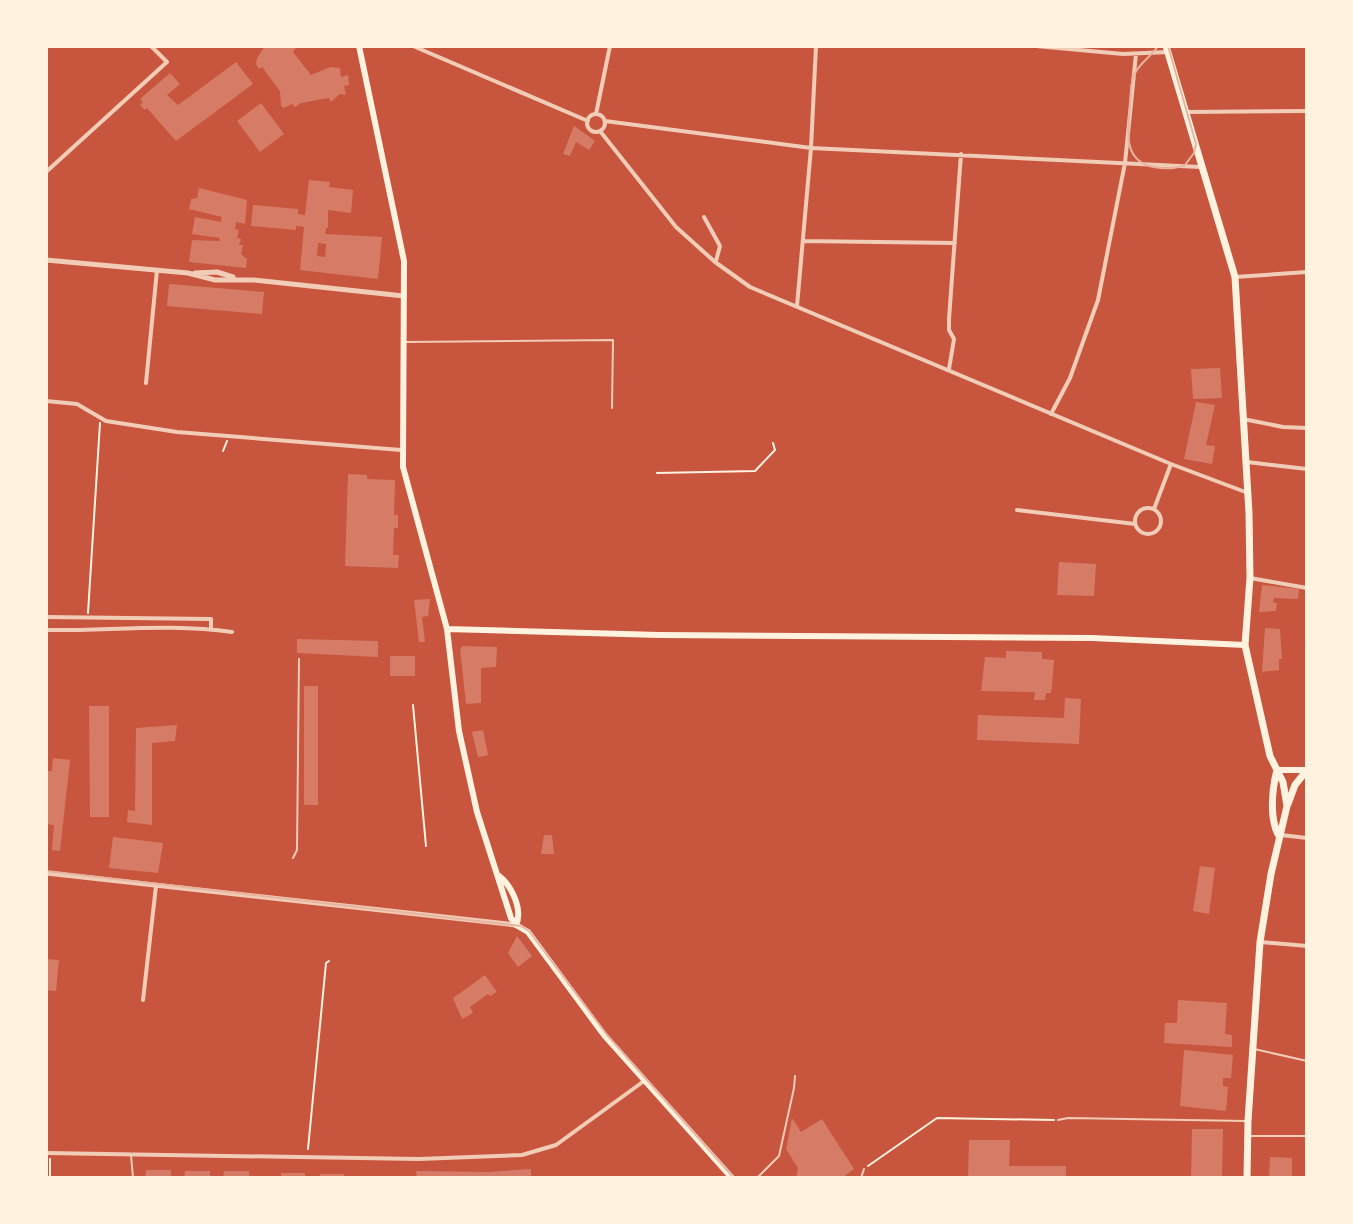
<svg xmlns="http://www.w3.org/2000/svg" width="1353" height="1224" font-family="'Source Sans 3',sans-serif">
<rect width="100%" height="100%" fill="#c8553d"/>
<path fill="#d67c66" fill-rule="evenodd" d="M265 46H297L293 52 311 75 330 67 340 68 341 77 348 75 349 85 344 86 346 95 340 94 331 102 329 98 301 103 295 107 292 104 284 108 281 106 280 91 262 67 259 69 256 64 257 58Z
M236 62 253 84 176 141 147 108 145 110 140 105 143 102 140 99 170 73 180 84 167 95 178 105Z
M261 103 284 134 260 152 237 121Z
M574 126 595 141 589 150 576 142 570 156 563 154Z
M309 180 330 182 329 187 353 190 351 213 328 210V228H326L325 234 382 237 378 279 300 270 304 227 296 226V230L251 226 253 205 298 209V214L305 215ZM318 243 326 244 325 257 317 256Z
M199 188 247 200 245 224 236 222 235 229 239 230 237 238 241 239 239 245H243L241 254 247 259 246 268 189 262 192 240 219 241 220 238 192 234 195 217 221 222V220L222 217 189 209 191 199 197 198Z
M169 284 264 292 262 314 167 306Z
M1220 368 1222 398 1193 399 1191 369Z
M1196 402 1215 405 1206 445 1215 446 1212 464 1184 459Z
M348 474 367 475V479L395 480 394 515H398V528H394L393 555H399L398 568 345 566Z
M1059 562 1096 564 1094 596 1057 595Z
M1262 585 1299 589 1298 599 1274 598 1273 602 1277 603 1276 611 1259 612Z
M430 599 428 616 422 617 425 642H419L414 600Z
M1265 628 1280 629 1282 659H1279V670L1262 672Z
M297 639 378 641V657L297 653Z
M463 646 497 647 496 667 481 668V703L466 704 460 649Z
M1006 651 1042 652V659L1054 660 1052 686 1051 693H1046L1045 700H1034L1035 692 981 691 985 657 1006 658Z
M390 656H415V676H390Z
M304 686H318V805H304Z
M1065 698 1081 699 1079 744 977 740 978 715 1064 718Z
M89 706H109V817H90Z
M177 725 175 741 152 743V825L127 822 128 810 135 811 136 728Z
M483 730 488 755 478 757 472 732Z
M53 758 70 760 60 851 52 850 54 825 46 824V771H52Z
M544 835H552L554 854H541Z
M113 837 163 843 158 873 109 868Z
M1200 866 1215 868 1209 914 1193 911Z
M517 936 532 956 518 967 508 953Z
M46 959 59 960 56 991 46 990Z
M485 975 497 992 490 996 488 994 470 1007 473 1013 462 1019 453 998Z
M1178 1000 1227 1003 1225 1034 1232 1035V1047L1164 1043 1165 1023H1177Z
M1184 1050 1233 1055 1231 1078H1223V1086L1228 1087 1226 1111 1180 1106Z
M792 1118 801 1132 822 1119 854 1169 842 1178H796L798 1168 786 1149Z
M1192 1129H1223L1222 1178H1191Z
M969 1140H1010L1009 1166H1066V1178H968Z
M1270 1157 1292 1158V1178H1269Z
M531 1169V1178H417L416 1171 488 1172Z
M146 1170H171V1178H145Z
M185 1171H210V1178H184Z
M224 1171H249V1178H223Z
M281 1173H305V1178H281Z
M320 1174H344V1178H319Z"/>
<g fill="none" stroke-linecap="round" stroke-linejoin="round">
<path stroke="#fff3e0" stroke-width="2" d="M223 451 227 441
M657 473 755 471 775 450 773 443
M88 613 100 423
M413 705 426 846
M308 1149 326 963 329 961
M868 1166 937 1118 1054 1120
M50 1178V1159"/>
<path stroke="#f1ccb7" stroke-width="2" d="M406 342 613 340 612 408
M293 858 297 850 299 659
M1254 1049 1307 1061
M1058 1120 1068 1118 1245 1121
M1249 1136H1307
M131 1155 133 1178
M757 1178 779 1156 794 1088 795 1076
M861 1178 864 1169"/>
<path stroke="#f1ccb7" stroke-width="4" d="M413 46 588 121
M1036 46 1123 54 1168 52
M1186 112 1307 111
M596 114 610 46
M587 123a9 9 0 1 1 18 0a9 9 0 1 1-18 0Z
M605 121 811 148 1200 167
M600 131 676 227 715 262 750 287 1171 464 1248 493
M46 172 167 62 151 46
M704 217 720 246 716 261
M803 241 955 243
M1235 277 1307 272
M797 306 811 148 816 46
M949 369 954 339 949 330V319L961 154
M146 383 157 270
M46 401 77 404 106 421 177 432 401 450
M1051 414 1070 378 1098 300 1125 163 1136 54
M1243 419 1283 427 1307 428
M1247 462 1307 469
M1135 521a13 13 0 1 1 26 0a13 13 0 1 1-26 0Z
M1154 509 1171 464
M1017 510 1135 524
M1250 578 1307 588
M46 617 211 619V628
M46 630C108 631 170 623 232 632
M1281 835 1307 838
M1260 942 1307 946
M143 1000 156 886
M46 1153 419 1159 522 1155 556 1145 644 1081"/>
<path stroke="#f1ccb7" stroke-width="5" d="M46 260 188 273 215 280H253L404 296
M195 273 217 272 233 277
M46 873 516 925"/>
<path stroke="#fff3e0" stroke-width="6" d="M359 46 404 261 403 467 447 629 459 731 477 812 511 918 516 925 528 932 604 1035 732 1178
M447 629 659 635 1092 638 1245 645
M1277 770H1307
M499 876C512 886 523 910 516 925"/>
<path stroke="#fff3e0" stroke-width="7" d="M1166 46 1235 277 1249 513 1250 578 1245 645 1270 756 1283 782 1287 806 1271 874 1260 942 1248 1121 1247 1178
M1277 770C1272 789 1269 819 1279 836
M1288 804 1295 785 1307 770"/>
<path stroke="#e9b49f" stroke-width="2" d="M1158 46C1151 57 1139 63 1134 75 1130 84 1131 96 1130 106 1128 130 1122 161 1154 167 1164 169 1175 169 1185 165L1194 153 1196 144 1168 46
M46 871 521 926 529 931 607 1035 734 1178"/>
</g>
<rect width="1353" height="1224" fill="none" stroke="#fff3e0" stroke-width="96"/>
</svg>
